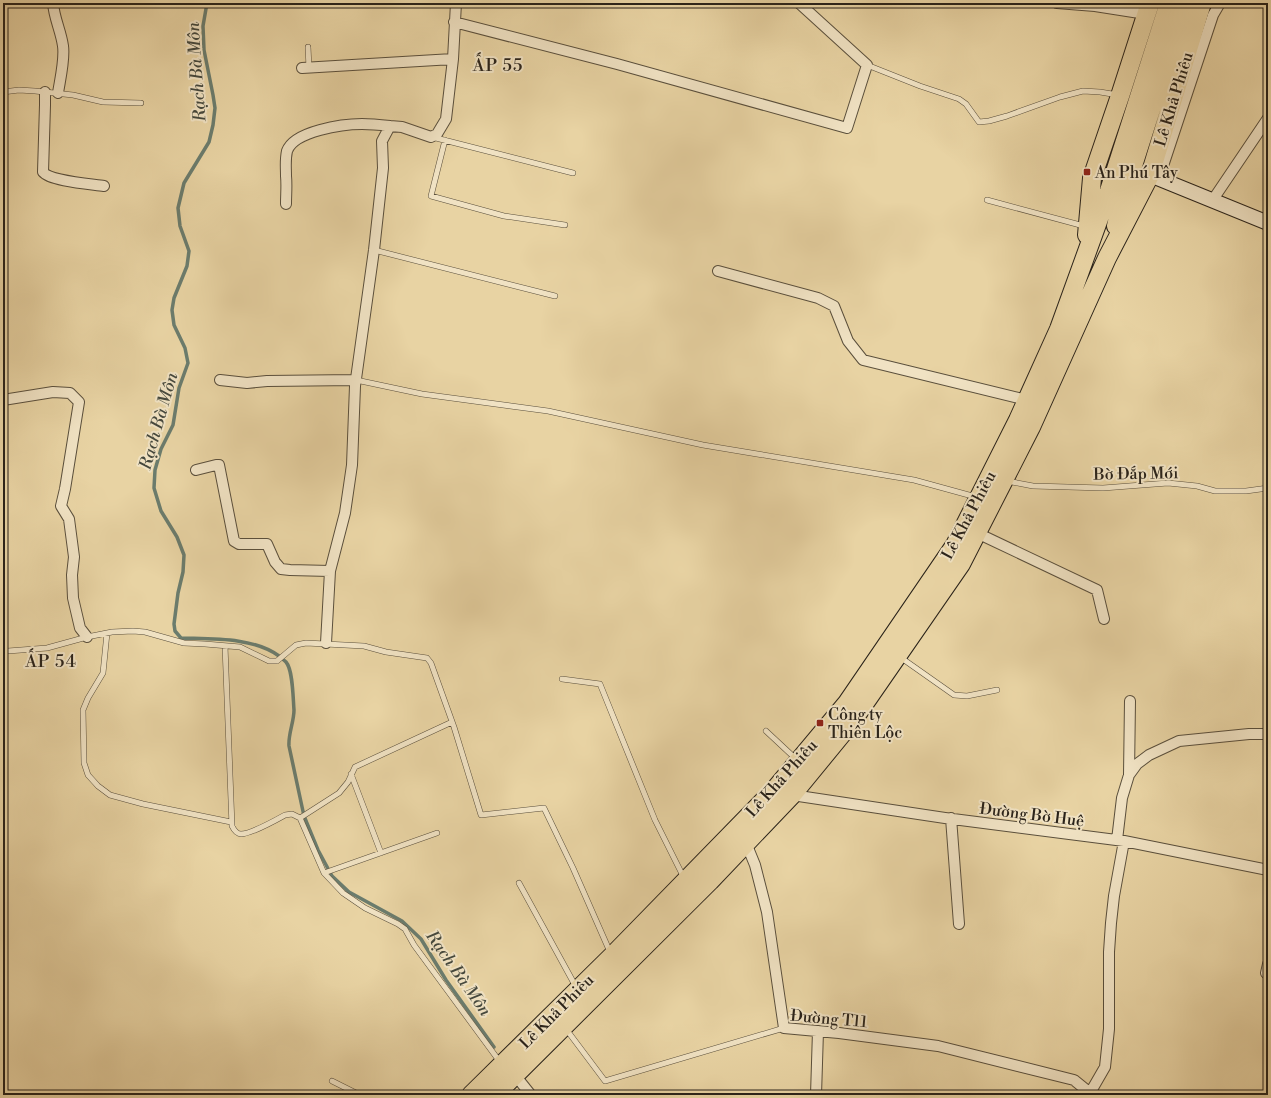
<svg xmlns="http://www.w3.org/2000/svg" width="1271" height="1098" font-family="'Libre Bodoni',serif">
<rect width="100%" height="100%" fill="#e8d3a3"/>
<filter id="stains"><feTurbulence type="fractalNoise" baseFrequency=".005" numOctaves="4"/><feColorMatrix values="0 0 0 0 .2 0 0 0 0 .09 0 0 0 0 .02 0 0 0 .5 -.17"/></filter>
<radialGradient id="worn" r=".72"><stop offset=".6" stop-color="#630" stop-opacity="0"/><stop offset="1" stop-color="#630" stop-opacity=".3"/></radialGradient>
<g fill="none" stroke-linecap="round" stroke-linejoin="round">
<path stroke="#6b7c6d" stroke-width="3.5" d="M207 3 203 26 204 50 213 95 215 108 213 125 209 142 184 183 178 208 180 226 189 251 187 266 174 298 172 310 174 325 185 348 188 363 179 388 173 425 161 449 155 470 154 488 161 511 177 537 184 555 183 572 178 593 174 624 175 631 181 638C212 639 253 637 279 656 281 658 284 660 286 662 293 670 293 698 294 710 294 722 288 734 289 746L304 816 318 850 332 876 349 892 402 921 421 939 446 980 494 1047
M1104 1094 1105 1095"/>
<g stroke="#5a4f3c" stroke-width="6">
<path id="lane" d="M308 47 309 68
M867 65 920 86 959 99 966 104 979 122 989 121 1007 116 1060 97 1083 91 1100 92 1118 95
M3 92 19 90 35 91 73 95 103 102 141 103
M432 137 573 173
M445 140 431 196 504 216 565 225
M987 200 1084 226
M374 250 555 296
M356 380 422 394 548 411 703 445 914 480 976 497
M1007 481 1033 486 1103 488 1168 483 1197 486 1215 491H1246L1268 488
M107 633 103 673 88 698 83 710 84 763 88 775 98 786 110 795 143 804 231 822
M225 646 232 826C234 830 237 834 241 834 251 834 276 820 285 815L292 814 300 818 324 873 343 893 365 908 398 924 405 929 414 945 500 1062
M3 649 8 651 47 648 87 637 112 632 133 631 145 632 184 643 205 644 240 647 269 661H277L296 645 306 643 364 646 386 652 427 658 431 663 454 727 481 815 544 808 573 868 610 952
M900 657 954 695 967 696 997 690
M562 679 600 684 655 820 684 878
M766 731 796 759
M351 774 381 853
M300 818 339 793 348 782 355 767 452 722
M324 873 437 833
M519 883 576 987
M566 1029 605 1081 784 1028
M332 1081 360 1095"/>
</g>
<g stroke="#5a4f3c" stroke-width="12">
<path id="street" d="M53 3C54 18 61 31 63 46 65 59 60 80 58 93
M1057 3 1095 6 1146 14
M454 22 617 64 847 128 867 65 799 3
M302 68 453 59
M45 92V105L43 172C50 181 91 184 104 186
M1159 178 1213 15 1220 3
M1212 201 1268 118
M286 204C286 194 287 185 286 176 286 167 285 160 287 151 294 131 343 124 362 124 371 124 381 125 390 126
M718 271 818 298 834 306 848 341 863 360 1027 400
M220 380 247 383 267 381 356 380
M3 400 53 392 70 393 79 402 65 489 61 506 69 519 74 557 72 575 73 598 80 628 87 637
M196 470 216 465H219L234 541 239 544H267L275 562 281 569 290 570 330 571
M977 533 1097 590 1104 619
M326 643 330 571 345 513 352 465 355 386 374 250 383 168 382 141 390 126 402 127 431 137 437 134 446 119 453 59 456 3
M1129 775 1130 701
M792 795 945 818 1124 841 1268 870
M951 818 959 924
M1117 840 1122 798 1129 775 1137 764 1149 755 1179 741 1249 734H1268
M746 843 755 865 767 912 784 1028 839 1033 938 1046 1074 1080 1090 1093 1091 1095
M1266 973 1268 964
M515 1075 531 1095
M1090 1093 1105 1067 1109 1029V952L1111 923 1114 896 1124 841
M816 1095 818 1031"/>
</g>
<g stroke="#2a231a" stroke-width="16">
<path id="secondary" d="M1150 175 1268 223"/>
</g>
<g stroke="#2a231a" stroke-width="20">
<path id="highway" d="M1116 226 1123 197 1185 3
M1087 235 1092 178 1120 96 1150 3
M471 1095 612 956 776 788 847 703 955 545 1018 420 1059 329 1109 191 1169 3
M495 1095 710 881 792 795 851 723 961 564 1031 427 1107 258 1150 175 1202 3"/>
</g>
<use href="#lane" stroke="#f0e2c3" stroke-width="5"/>
<use href="#street" stroke="#f0e2c3" stroke-width="10"/>
<use href="#secondary" stroke="#f0e2c3" stroke-width="14"/>
<use href="#highway" stroke="#e8d3a3" stroke-width="18"/>
</g>
<g fill="#8f2418" stroke="#f0e2c3" stroke-width="1.5">
<rect x="1083" y="168" width="8" height="8" rx="2"/>
<rect x="816" y="719" width="8" height="8" rx="2"/>
</g>
<g text-anchor="middle" stroke-width="4" stroke-linejoin="round" paint-order="stroke">
<g font-size="16" fill="#2a231a" stroke="#f0e2c3">
<text transform="translate(1173 99) rotate(-73)" y="6">Lê Khả Phiêu</text>
<text transform="translate(1136 473) rotate(-1)" y="6">Bờ Đắp Mới</text>
<text transform="translate(968 515) rotate(-62)" y="6">Lê Khả Phiêu</text>
<text transform="translate(781 778) rotate(-48)" y="6">Lê Khả Phiêu</text>
<text transform="translate(1032 814) rotate(7)" y="6">Đường Bờ Huệ</text>
<text transform="translate(556 1011) rotate(-45)" y="6">Lê Khả Phiêu</text>
<text transform="translate(829 1018) rotate(5)" y="6">Đường T11</text>
</g>
<g font-size="16" fill="#2a231a" stroke="#f0e2c3" text-anchor="start">
<text x="1095" y="178">An Phú Tây</text>
<text x="828" y="720">Công ty<tspan x="828" dy="18">Thiên Lộc</tspan></text>
</g>
<g font-size="17" letter-spacing="1" fill="#2a231a" stroke="#f0e2c3">
<text x="498" y="71">ẤP 55</text>
<text x="51" y="667">ẤP 54</text>
</g>
<g font-size="17" font-style="italic" fill="#45483d" stroke="#f0e2c3">
<text transform="translate(196 72) rotate(-94)" y="6">Rạch Bà Môn</text>
<text transform="translate(158 421) rotate(-74)" y="6">Rạch Bà Môn</text>
<text transform="translate(459 973) rotate(55)" y="6">Rạch Bà Môn</text>
</g>
</g>
<rect width="1271" height="1098" fill="none" stroke="#e8d3a3" stroke-width="16"/>
<rect x="4" y="4" width="1263" height="1090" fill="none" stroke="#2a231a" stroke-width="2"/>
<rect x="8" y="8" width="1255" height="1082" fill="none" stroke="#2a231a"/>
<rect width="100%" height="100%" filter="url(#stains)"/>
<rect width="100%" height="100%" fill="url(#worn)"/>
</svg>
